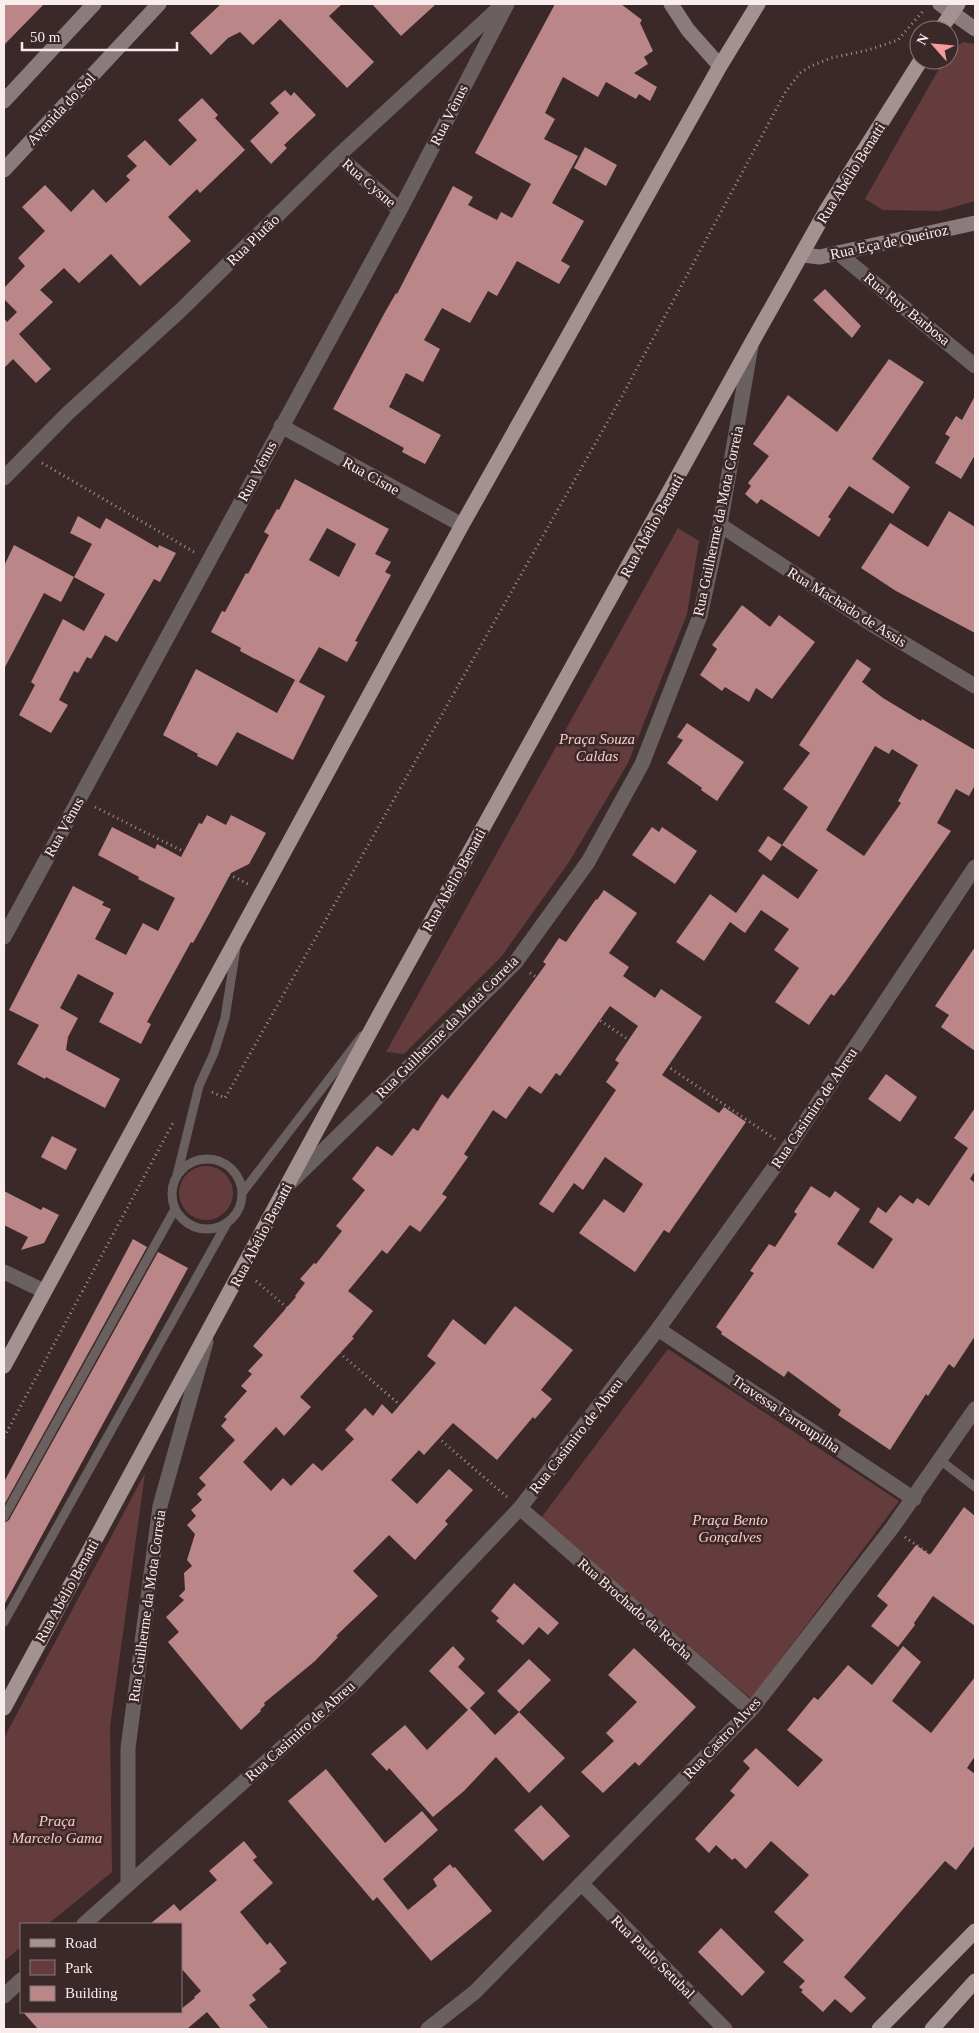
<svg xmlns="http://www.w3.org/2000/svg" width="979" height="2033" font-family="'Times New Roman',serif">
<rect width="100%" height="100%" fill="#3b292a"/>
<path fill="#653c3d" d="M963 42 975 44V201L940 211 883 210 865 199 944 60H949V52Z
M678 528 699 541 687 614 628 763 569 862 501 957 404 1054 386 1052Z
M179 1193a27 27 0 1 1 54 0a27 27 0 1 1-54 0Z
M668 1349 899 1501 751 1699 541 1518Z
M145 1473 110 1727 112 1872 48 1924H21V1947L4 1961V1738Z"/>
<path fill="#ba8687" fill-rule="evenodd" d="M4 4H44L4 45Z
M221 4H342L329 16 374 62 347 88 280 19 253 45 240 32 228 38 211 55 190 33Z
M372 4H436L401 36Z
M555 4H621L642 20 640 23 653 51 644 57 648 64 634 73 657 87 650 101 639 94 636 99 606 82 598 97 563 77 545 113 555 119 544 139 578 156 552 203 584 221 561 261 570 266 559 284 517 261 497 296 488 291 470 323 442 308 424 340 440 349 423 382 406 373 389 407 441 435 425 464 402 452 404 448 333 409 384 314 396 293 397 294 453 186 473 197 468 205 497 220 501 212 512 218 531 184 475 153Z
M285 90 291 96 294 92 316 115 284 145 287 148 271 164 250 141 279 113 270 103Z
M202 98 218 115 215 118 245 150 200 193 197 189 168 217 191 241 140 286 111 254 79 283 64 268 40 290 53 302 19 334 51 369 36 383 13 359 4 368V318L7 322 17 312 4 299V288L25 266 18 258 45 231 22 207 45 185 71 212 93 189 106 203 130 180 126 176 137 166 127 156 145 140 170 166 197 140 178 120Z
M585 147 617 165 606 186 574 168Z
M825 289 861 326 852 338 813 300Z
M889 359 924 382 872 459 910 487 893 514 849 486 828 517 831 519 819 537 761 499 757 504 745 494 751 486 748 483 769 456 753 444 788 395 837 432Z
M975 396V455L961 479 935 463 950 437 945 434 956 416 962 420Z
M295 479 389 529 375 554 391 562 385 572 391 575 355 641 358 642 347 662 319 647 299 682 240 651 241 648 211 632 222 611 225 612 246 573 248 574 269 535 264 532 277 509 279 510ZM327 528 356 544 339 577 309 560Z
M949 511 975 527V633L896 591 861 568 890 523 928 547Z
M78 516 100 529 106 518 158 548 159 545 176 553 160 582 154 579 117 642 105 635 91 659 87 657 78 673 74 671 59 700 68 705 51 733 19 715 35 685 31 682 63 619 84 631 105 594 74 577 92 544 70 533Z
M14 545 74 577 61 602 44 593 4 669V566Z
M742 605 770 627 779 615 815 642 772 699 756 688 749 702 725 687 722 691 700 675 717 649 712 645Z
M857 659 871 669 862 682 883 698 921 721 922 719 975 750V785L969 796 956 789 937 823 951 831 845 982 834 996 831 994 809 1025 775 1002 799 968 774 950 789 929 761 910 745 933 730 922 704 961 676 942 710 894 736 913 763 874 798 899 818 870 782 845 808 807 783 789 810 753 799 745ZM875 746 889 754 892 749 918 765 898 801 901 803 864 856 826 830Z
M196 669 277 713 295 680 325 696 293 760 237 732 217 766 197 756 198 754 163 735Z
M687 723 744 762 717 801 701 790 702 788 667 763 683 740 677 737Z
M207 815 226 825 231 815 266 833 249 864 231 873 208 916 193 943 191 942 147 1022 151 1024 141 1044 99 1022 114 993 78 974 60 1008 78 1018 68 1037 66 1050 120 1079 105 1108 46 1077 45 1079 17 1064 39 1025 9 1010 73 886 104 902 102 905 111 909 95 939 126 955 143 923 158 931 175 898 138 879 139 877 98 855 112 827 155 849 157 844 181 857 199 823 202 824Z
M652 827 659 832 662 827 697 851 675 884 632 855Z
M768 836 782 845 771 861 758 851Z
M604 890 637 913 609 953 629 967 623 976 655 998 661 989 702 1017 662 1075 719 1113 724 1107 746 1122 669 1233 664 1230 635 1272 579 1233 604 1199 624 1213 643 1184 605 1157 583 1190 574 1183 553 1213 539 1204 616 1090 606 1082 619 1063 615 1060 638 1026 610 1006 560 1076 556 1073 541 1094 529 1086 506 1119 493 1110 464 1154 468 1157 442 1194 447 1197 420 1232 410 1225 387 1254 382 1250 348 1291 373 1311 352 1337 354 1338 300 1397 311 1407 284 1436 276 1427 243 1462 271 1491 283 1478 291 1486 313 1463 322 1471 354 1439 345 1430 365 1408 373 1416 382 1404 392 1414 436 1363 427 1356 453 1319 485 1345 515 1306 573 1350 541 1390 552 1399 535 1419 533 1417 497 1460 453 1423 424 1455 419 1450 391 1480 417 1504 449 1469 473 1490 445 1521 448 1524 415 1560 389 1535 353 1571 378 1596 336 1636 338 1637 315 1661 264 1703 265 1705 260 1710 261 1711 241 1730 168 1642 179 1632 166 1617 184 1600 179 1596 185 1590 184 1573 192 1566 187 1560 195 1534 187 1525 196 1516 191 1510 202 1500 197 1494 206 1485 199 1478 235 1440 221 1426 227 1419 224 1417 247 1391 241 1386 252 1374 248 1371 263 1355 253 1346 296 1297 295 1296 305 1283 300 1279 314 1263 316 1264 342 1231 336 1226 365 1190 352 1179 377 1146 392 1156 413 1128 418 1131 442 1094 448 1099 546 964 543 962 559 938 566 942 596 899 597 900Z
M975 947V1051L941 1027 949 1015 935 1006Z
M886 1074 917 1097 900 1122 868 1099Z
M975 1108V1171L970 1179 975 1183V1336L954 1368 949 1364 928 1396 926 1394 890 1450 838 1415 841 1410 788 1371 784 1377 721 1334 722 1332 716 1327 754 1273 750 1271 769 1244 775 1247 797 1214 794 1212 811 1186 830 1198 835 1191 860 1209 837 1244 873 1269 893 1239 869 1222 878 1207 886 1213 900 1195 913 1204 917 1198 929 1206 968 1148 954 1138Z
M52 1136 77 1149 66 1170 41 1157Z
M4 1191 41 1210 43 1207 59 1215 44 1243 21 1250 28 1237 4 1225Z
M133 1239 147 1247 4 1505V1482Z
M158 1252 188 1268 4 1605V1523L9 1520Z
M964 1507 975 1516V1626L933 1596 914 1623 915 1625 898 1647 871 1626 888 1605 877 1596 916 1545 930 1555Z
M514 1583 559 1623 548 1635 539 1627 523 1645 496 1621 499 1618 491 1611Z
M453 1646 465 1659 458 1667 485 1693 468 1710 429 1671Z
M903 1646 921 1662 892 1701 931 1733 975 1677V1756L967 1768 975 1774V1845L956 1870 945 1861 844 1977 866 1998 851 2013 835 1999 823 2012 801 1992 803 1990 799 1987 805 1981 783 1962 804 1940 774 1912 809 1875 771 1841 746 1869 735 1858 732 1860 716 1845 709 1853 695 1839 735 1795 730 1791 750 1768 743 1761 756 1748 798 1787 823 1760 787 1730 814 1697 818 1700 848 1665 872 1685Z
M634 1648 696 1707 639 1766 635 1762 603 1793 581 1772 614 1741 606 1733 637 1702 608 1675Z
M529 1659 551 1680 519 1712 565 1758 529 1793 496 1757 464 1791 433 1817 389 1768 387 1771 371 1754 405 1725 427 1750 470 1708 495 1735 519 1712 497 1691Z
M326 1769 385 1843 422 1811 438 1830 383 1879 408 1910 437 1886 433 1879 450 1864 453 1868 455 1867 492 1911 431 1961 377 1897 373 1901 288 1801Z
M541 1805 570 1836 543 1861 514 1830Z
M244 1841 257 1857 253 1860 273 1883 240 1912 267 1945 270 1942 287 1963 279 1969 281 1971 252 1995 256 2000 249 2005 269 2029H221L207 2012 187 2029H38L23 2012H181V2009L195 1998 194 1997 201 1991 181 1968V1924H150L174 1904 180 1911 217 1880 209 1871Z
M721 1928 765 1972 742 1996 698 1952Z"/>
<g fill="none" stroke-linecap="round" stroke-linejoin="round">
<path stroke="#a29394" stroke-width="3" stroke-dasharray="1 4" stroke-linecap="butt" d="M42 463 194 552
M95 807 248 884
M530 973 775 1139
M212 1092 225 1098 621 398 786 91 800 73 811 66 831 58 868 50 898 40 924 10
M256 1281 507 1497
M4 1437 174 1121
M905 1537 975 1586"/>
<path stroke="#6a6060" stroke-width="9" d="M172 1194a35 35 0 1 1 70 0a35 35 0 1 1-70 0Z
M177 1175 199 1086 214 1053 225 1018 236 948
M242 1193 362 1036
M940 1460 975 1487
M4 1517 175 1209
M4 1622 227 1223"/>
<path stroke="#6a6060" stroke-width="15" d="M338 156 400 210
M838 253 975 366
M281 426 462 525
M4 478 68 413 181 310 338 156 501 6
M720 525 873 625 975 686
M4 937 400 210 507 4
M290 1183 515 963 588 862 642 764 700 616 720 525 751 346
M4 1272 44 1291
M658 1329 914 1499
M520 1508 751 1710
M582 1884 725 2029
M128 1885V1748L160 1506 206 1342
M84 1924 350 1687 520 1508 658 1329 788 1148 975 867
M4 1996 21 1980
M428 2029 475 1992 751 1710 892 1528 975 1409"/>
<path stroke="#8a7c7c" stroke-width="15" d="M671 4 688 30 720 66
M940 4 975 29
M4 101 94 4
M4 170 159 4
M803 255 820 257 833 254 975 223"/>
<path stroke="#a49191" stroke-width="15" d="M940 30 958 4
M4 1366 462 525 720 66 758 4
M4 1708 382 1010 751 344 827 209 921 60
M879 2029 975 1931
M932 2029 975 1981"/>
</g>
<g text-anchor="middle" stroke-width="5" stroke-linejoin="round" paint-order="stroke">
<g font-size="15" fill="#f8ecec" stroke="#3b292a">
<text transform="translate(61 109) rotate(-47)" y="5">Avenida do Sol</text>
<text transform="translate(449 115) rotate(-63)" y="5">Rua Vênus</text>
<text transform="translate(851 173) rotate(-58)" y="5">Rua Abélio Benatti</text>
<text transform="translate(369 183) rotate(41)" y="5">Rua Cysne</text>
<text transform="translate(253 240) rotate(-44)" y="5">Rua Plutão</text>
<text transform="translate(889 242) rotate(-12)" y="5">Rua Eça de Queiroz</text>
<text transform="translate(907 309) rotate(39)" y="5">Rua Ruy Barbosa</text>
<text transform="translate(257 471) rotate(-62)" y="5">Rua Vênus</text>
<text transform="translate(371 476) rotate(29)" y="5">Rua Cisne</text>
<text transform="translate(718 521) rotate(-78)" y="5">Rua Guilherme da Mota Correia</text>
<text transform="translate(652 526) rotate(-61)" y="5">Rua Abélio Benatti</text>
<text transform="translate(847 607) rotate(32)" y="5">Rua Machado de Assis</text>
<text transform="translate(64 827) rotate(-61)" y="5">Rua Vênus</text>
<text transform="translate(454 880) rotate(-61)" y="5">Rua Abélio Benatti</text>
<text transform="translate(447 1027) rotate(-45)" y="5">Rua Guilherme da Mota Correia</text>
<text transform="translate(814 1108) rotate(-56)" y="5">Rua Casimiro de Abreu</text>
<text transform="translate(261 1235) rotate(-62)" y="5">Rua Abélio Benatti</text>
<text transform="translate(786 1414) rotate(34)" y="5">Travessa Farroupilha</text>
<text transform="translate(576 1436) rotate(-52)" y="5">Rua Casimiro de Abreu</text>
<text transform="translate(67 1591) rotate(-61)" y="5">Rua Abélio Benatti</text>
<text transform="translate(147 1606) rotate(-82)" y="5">Rua Guilherme da Mota Correia</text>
<text transform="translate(635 1609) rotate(41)" y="5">Rua Brochado da Rocha</text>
<text transform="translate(300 1731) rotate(-42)" y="5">Rua Casimiro de Abreu</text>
<text transform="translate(722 1738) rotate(-47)" y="5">Rua Castro Alves</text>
<text transform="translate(653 1957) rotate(45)" y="5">Rua Paulo Setubal</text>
</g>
<g font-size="15" font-style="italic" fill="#fbc9ca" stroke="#3b292a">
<text x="597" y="744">Praça Souza<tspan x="597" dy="17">Caldas</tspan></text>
<text x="730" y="1525">Praça Bento<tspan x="730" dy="17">Gonçalves</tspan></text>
<text x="57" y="1826">Praça<tspan x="57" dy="17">Marcelo Gama</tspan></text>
</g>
</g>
<rect width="979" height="2033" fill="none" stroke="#f8ecec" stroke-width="10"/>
<rect x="20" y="1923" width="162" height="90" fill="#3b292a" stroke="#877778"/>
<rect x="30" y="1939" width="25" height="8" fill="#a49191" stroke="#877778"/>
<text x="65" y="1948" font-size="15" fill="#f8ecec">Road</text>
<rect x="30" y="1960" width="25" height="15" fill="#653c3d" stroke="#877778"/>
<text x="65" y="1973" font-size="15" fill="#f8ecec">Park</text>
<rect x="30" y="1986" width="25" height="15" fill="#ba8687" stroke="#877778"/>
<text x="65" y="1998" font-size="15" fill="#f8ecec">Building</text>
<g transform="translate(934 45) rotate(297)"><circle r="24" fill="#3b292a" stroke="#877778"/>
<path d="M0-4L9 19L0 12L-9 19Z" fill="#f59b9e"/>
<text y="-8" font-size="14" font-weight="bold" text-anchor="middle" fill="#f8ecec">N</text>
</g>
<path d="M22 42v8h155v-8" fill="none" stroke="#f8ecec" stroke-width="2.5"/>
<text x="30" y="42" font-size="15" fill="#f8ecec" stroke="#3b292a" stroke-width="4" paint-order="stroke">50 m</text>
</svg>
